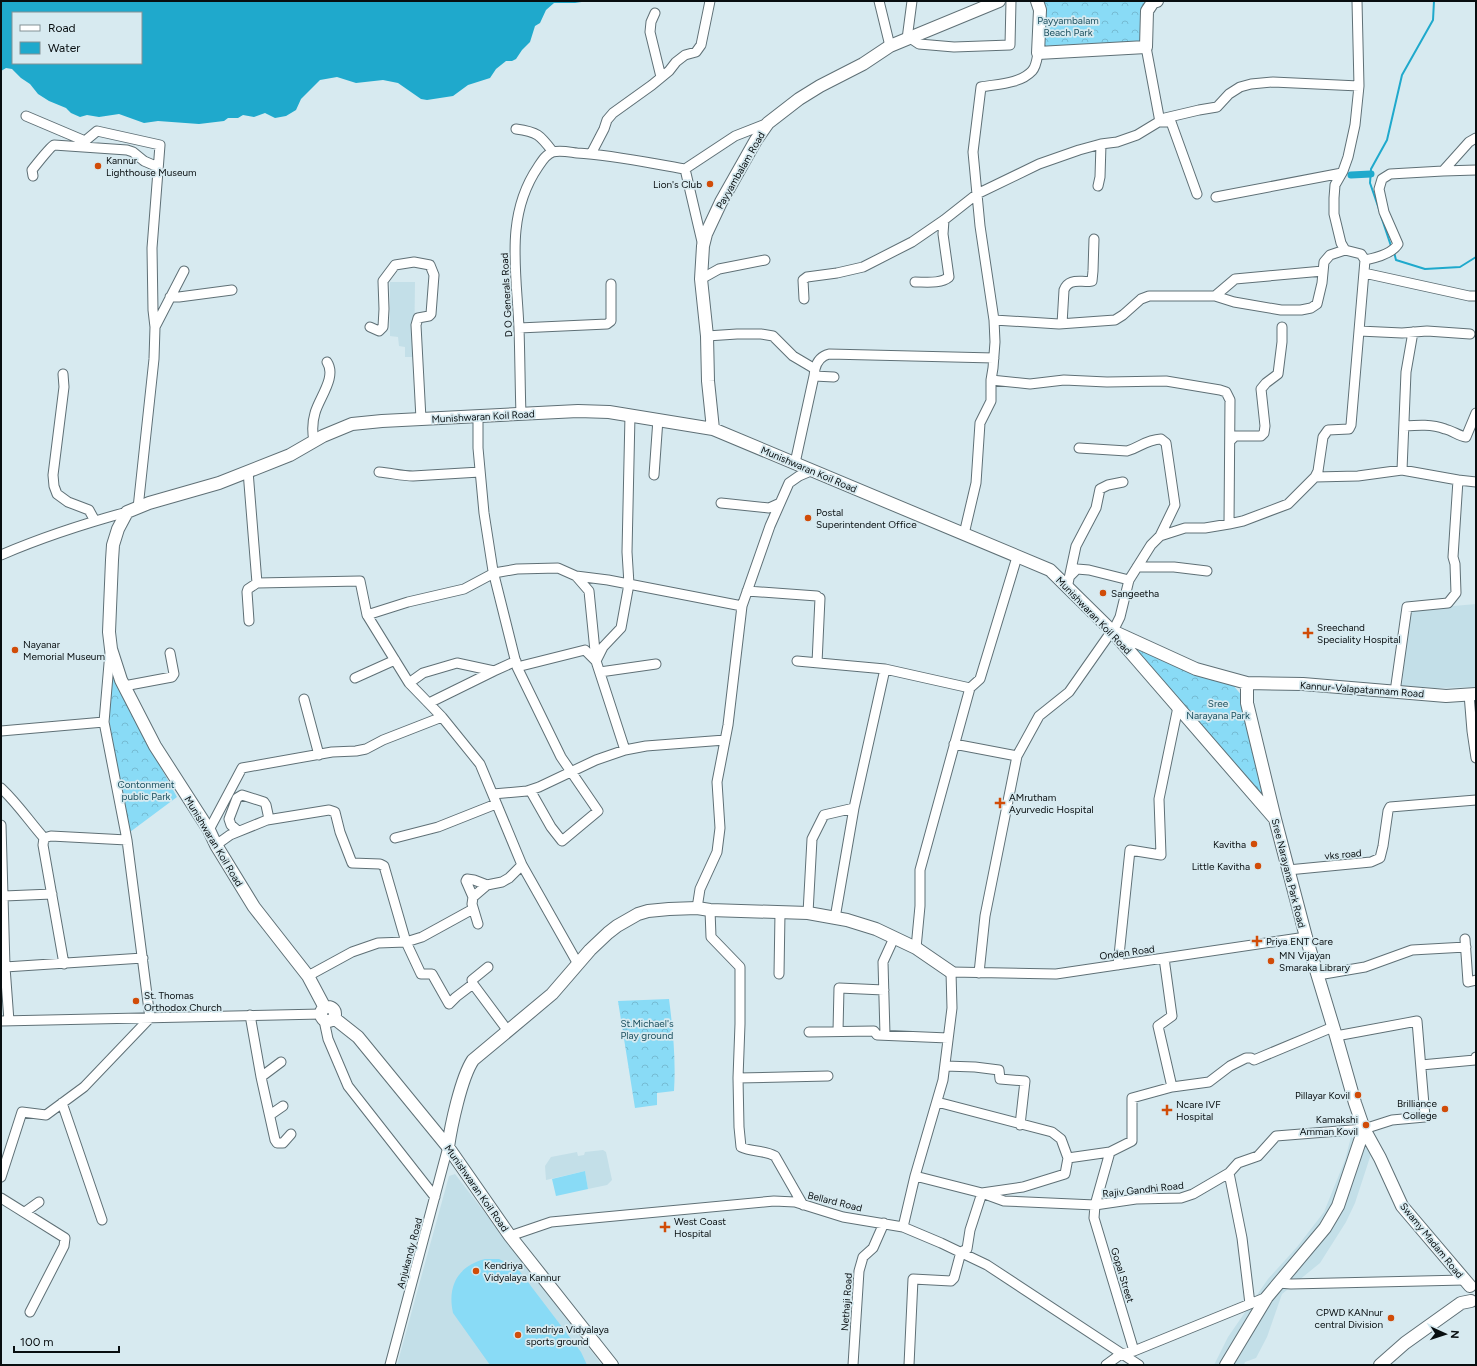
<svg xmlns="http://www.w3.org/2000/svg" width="1477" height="1366" font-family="Figtree,sans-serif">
<defs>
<pattern id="forest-crowns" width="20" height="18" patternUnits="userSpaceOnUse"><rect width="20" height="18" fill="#89dbf6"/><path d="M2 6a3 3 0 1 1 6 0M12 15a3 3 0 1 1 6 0" fill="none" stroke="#75bbd2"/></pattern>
</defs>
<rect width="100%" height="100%" fill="#d7eaf0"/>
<path fill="#c3dfe8" d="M390 282H415L414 357H405V347L399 346 398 337 390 336Z
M1476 604V687L1435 688 1402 686 1409 610Z
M1351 1137 1374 1151H1372L1355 1203 1346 1222 1320 1263 1282 1294 1267 1337 1256 1358 1245 1362 1244 1365H1214L1228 1337 1268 1279 1297 1247 1324 1212 1345 1160Z
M603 1150 606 1152 612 1180 607 1185 588 1189 585 1171 546 1180 545 1166 551 1157 577 1152 578 1156 584 1155 585 1152Z
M455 1174 602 1365H397L449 1176Z"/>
<path fill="url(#forest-crowns)" d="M1037 1H1157L1153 2 1146 47 1038 53Z
M1117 635 1233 685 1243 697 1270 810Z
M113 674 143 735 177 797 130 832 118 774 110 726 108 704Z
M669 999C673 1030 676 1060 674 1091L657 1093V1105L635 1108 618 1001Z"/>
<path fill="#89dbf6" d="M585 1171 588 1189 556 1196 552 1179Z
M485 1259H499L518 1269 581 1352 587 1365H490L453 1313C447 1286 458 1266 485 1259Z"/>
<path fill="#1fa9cc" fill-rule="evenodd" d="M1 1H588L575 3H554L546 10 540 23 535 26 530 42 522 50 516 59 512 61H506L496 69 490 78 468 85 453 96 427 100 421 99 398 83 383 80 356 83 337 77 320 80 301 99 296 110 286 116 275 118 265 113 254 117 243 115 238 118H228L224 121 199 124 158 121 144 123 119 114 99 117 87 115 80 117 71 113 66 108 49 101 38 94 30 84 21 78 12 69 6 68 1 71ZM13 13H141V63H13Z"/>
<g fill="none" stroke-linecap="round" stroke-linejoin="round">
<path stroke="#1fa9cc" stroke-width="2" d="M1380 212 1370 183 1371 169 1387 140 1402 75 1433 20 1434 1
M1381 216 1391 246
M1394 252 1396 260 1425 269 1460 267 1476 257"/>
<path stroke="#1fa9cc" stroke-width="7" d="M1351 175 1371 174"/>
<g stroke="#5f7076" stroke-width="11">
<path id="minor" d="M879 1 890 46
M655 13 651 22 650 32 661 77
M910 38 919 44 954 47 1010 45 1011 1
M907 39 912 1
M1146 47 1160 122H1171L1197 194
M26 116 85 141 97 131 160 145 152 248 153 310 155 327 154 359 138 508
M516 129C538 132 540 135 553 152
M591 154 604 129 607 120 613 113 652 85 669 71 676 62 685 55 696 52 701 45 710 1
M685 169 735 136 768 123
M685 169 703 246
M1443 171 1476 170
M33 176 32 170C36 165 50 147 54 145L127 150 133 152 144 161 158 167
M1098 186 1100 177 1101 144
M1216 197 1342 173
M1365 260C1375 258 1392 254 1398 244L1384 212 1379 189 1382 179 1390 174 1443 171 1469 142 1476 138
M1364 273 1469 296H1476
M701 279 719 269 765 260
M915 282C926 282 941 284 949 277L943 234 944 220
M1215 296 1235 279 1323 271
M170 297H179L232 290
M804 299 803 280 807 277 837 273 863 267 912 242 944 220 977 194 1039 164 1079 150 1101 144 1117 142 1137 135 1165 118 1199 110 1217 107 1229 94 1240 87 1251 84 1273 82 1359 86
M994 320 1059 324 1115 320 1123 315 1141 299 1149 296H1215L1234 302 1281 310H1301L1311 308 1317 304 1322 283 1324 262 1330 255 1345 250
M1062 324 1064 290C1069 277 1081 283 1092 281L1093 271 1094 239
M155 327 184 271
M370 327 379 331 383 327 384 309 383 281 395 265 414 262 430 265 434 275 431 314 429 316 418 318 416 325 421 419
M519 328 607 324 611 321V284
M1359 331 1402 333 1427 331 1470 334
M707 336 737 334H761L773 336 793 356 815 369 814 376 834 377
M815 369C817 361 821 356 829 354L994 358
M63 374 64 387 53 475 54 486 57 494 68 502 89 510 95 521
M991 380 1030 384 1064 380 1107 382 1166 381 1220 390 1226 392 1230 400 1229 524
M521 414C520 386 520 357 519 329 517 273 504 217 538 167 542 161 546 154 553 152 560 150 569 152 577 153 613 155 649 163 685 169
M478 416V448L484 513 493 571 517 667 561 757 598 811 562 841 551 827 530 790
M1404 426C1418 425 1432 424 1445 429 1453 431 1459 436 1466 437L1476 413
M314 441C312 431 312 423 315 413 319 398 337 377 327 362
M1230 441 1235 436H1261L1264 433 1265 426 1261 389 1266 383 1278 374 1282 342V327
M1079 448 1127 451C1141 447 1145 440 1161 439L1166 443 1175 505 1160 536
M795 463 814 376
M1402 470 1406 372 1413 332
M248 471 257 583 360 581 367 615
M379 472C391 473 402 476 413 476L480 472
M654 475 658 419
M1315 477 1358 476 1402 470 1458 480 1453 557 1455 564 1456 593 1448 603 1407 607 1395 692
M1458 480 1476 482
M721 503 769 508 780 503
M964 534 976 483 980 423 991 401V380L993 368 995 342 994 320 980 226 973 152 981 87C997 84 1020 84 1032 71 1036 67 1037 59 1038 53
M1 555C43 537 83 524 127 512
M1137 567H1174L1207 571
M576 576 589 591 596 661
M1070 576 1077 569 1089 570 1129 580
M1067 588 1076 546 1096 508 1100 489 1108 485 1123 482
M747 591 817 596
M249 621 247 592 248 589 257 583
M516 661 494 671 457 663 423 673 409 683 442 717 480 764 522 865 578 964
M596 661 603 647 621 628 629 584 627 552 630 415
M797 661 885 669
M817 663 820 598
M517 667 585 650 596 661 625 750 646 746 725 740
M600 672 656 664
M355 678 395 660
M409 683 367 615 408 602 464 589 494 573 517 569 558 568 576 576 608 580 742 606
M124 686 172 677 174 674 170 653
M970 688 980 679 1017 557
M1469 694 1472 731 1476 758
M304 699 319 755
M429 703 494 671
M1 731 104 722
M954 744 1017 756
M1 788C18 804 29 821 44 838
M493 794 527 791 539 787 596 760 625 750
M1 825 5 967 143 958
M209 830 242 768 332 752 356 751 366 749 383 740 442 717
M238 831 231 825 229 819 237 798 242 795 264 802 266 805 269 819
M44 838 43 845 64 964
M44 838 51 836 127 840
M395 838 438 827 496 804
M216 845 230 835 267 820 329 810 335 812 340 832 352 863 380 864 384 866 406 942 421 974H432L449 1004 456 997 473 984 472 980 488 967
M1288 870 1371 862 1380 858 1383 846 1388 811 1390 807 1476 800
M4 896 52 894
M473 897 487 885 502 882 509 878 522 865
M697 908 700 889 717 852 720 828 717 782 728 725 742 606 770 526 789 483 799 476 813 470
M710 910 711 937 740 967V1024L738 1078 739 1127 741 1147C752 1152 764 1150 775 1156L803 1205
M808 913 812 839 824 815 854 808 885 669 970 688 920 870V906L916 948
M835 918 854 808
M478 924 472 904 473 897 466 881 467 879 474 880 487 885
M1465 939 1468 982 1476 980
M1164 958 1172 1016 1158 1026 1172 1087
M1118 965 1130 850 1161 855 1159 799 1178 707
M5 967 9 1021
M979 973 985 916 1017 756 1039 716 1069 692 1116 625 1120 617 1129 580 1151 545 1160 536 1185 528H1205L1229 524 1243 521 1288 504 1315 477 1318 471 1323 437 1328 430 1349 429 1351 425 1365 260 1361 254 1345 250 1341 243 1334 214V198L1335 185 1343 171 1348 157 1355 125 1359 86 1357 1
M779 974 780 913
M1318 975 1365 967 1412 950 1466 947
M308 976 352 952 378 943 406 942 422 937 473 909
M473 984 508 1031
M250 1015 261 1077 275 1140 277 1143H283L291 1134
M1 1021 321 1014
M326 1021 325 1025 328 1039 348 1086 435 1197
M838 1031 839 988 884 990
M809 1032 874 1031 877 1035 948 1038
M885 1035 883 962 894 938
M1421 1065 1475 1060 1476 1057
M945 1066 975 1067 999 1070 1000 1079 1025 1081 1020 1125
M261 1077 281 1062
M738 1078 828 1076
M937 1102 1052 1132 1061 1139 1068 1158 1110 1152
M62 1103 102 1220
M270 1115 283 1106
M1229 1173 1242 1238 1250 1304
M915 1176 982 1193 1023 1187 1065 1174 1068 1158
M1 1177 22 1112 46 1115 84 1087 150 1018 127 840 104 722 110 652
M1 1198 65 1238 64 1246 30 1312
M25 1212 39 1202
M903 1227 915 1176 943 1080 952 1008 951 972 1056 974 1306 937
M510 1236 551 1222 774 1201 795 1202 843 1217 903 1227 941 1243 987 1265 1139 1365
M1278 1283 1291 1284 1464 1280
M1134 1351 1094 1218 1095 1205 1110 1152 1132 1141V1098L1172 1087 1209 1082 1230 1066 1246 1058H1251L1254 1060 1333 1027
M390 1365 448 1147
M853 1365 859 1271 863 1257 873 1248 884 1223
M909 1365 913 1279 951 1281 954 1278 961 1252 967 1249 970 1230 982 1193 1004 1201 1095 1205 1136 1199 1181 1198 1193 1194 1229 1173 1238 1163 1258 1156 1276 1136 1364 1129 1392 1120 1425 1117 1417 1021 1336 1036
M1106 1365 1121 1354 1134 1351 1267 1297"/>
</g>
<g stroke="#5f7076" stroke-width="14">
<path id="major" d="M1037 1 1040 10 1038 53 1146 47 1147 11 1153 2 1157 1
M713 429 708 381 707 336 701 279 703 246 706 234 721 202 756 140 768 123 799 99 820 86 863 64 890 46 999 1
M1117 633 1196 669 1247 683 1303 684 1446 696 1476 694
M1247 683V703L1275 819 1306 937 1336 1036 1355 1103 1364 1129 1380 1158 1402 1206 1470 1286
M321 1014a7 7 0 1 1 14 0a7 7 0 1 1-14 0Z
M325 1008 308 976 254 907 216 845 209 830 155 746 121 680 111 649 109 632 112 560 113 545 118 529 127 512 149 503 219 483 290 455 323 436 352 424 382 421 578 411 609 412 713 429 1050 570 1112 631 1275 819
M334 1018 358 1037 448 1147 510 1236 612 1365
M448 1147C451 1126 461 1078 473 1060L552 994 590 950 608 933 617 926 638 914 648 911 669 909 697 908 710 910 808 913 847 920 876 929 916 948 951 972
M1226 1365 1267 1297 1325 1228 1338 1206 1364 1129
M1380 1365 1405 1343 1461 1303 1471 1301"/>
</g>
<use href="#minor" stroke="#fff" stroke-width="9"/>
<use href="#major" stroke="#fff" stroke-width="12"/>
</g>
<g fill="#d14c08" stroke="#d7eaf0" stroke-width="1.5">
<circle cx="98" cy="166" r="4"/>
<circle cx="710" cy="184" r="4"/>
<circle cx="808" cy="518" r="4"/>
<circle cx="1103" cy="593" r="4"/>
<path d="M1306 627h4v4h4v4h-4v4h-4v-4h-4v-4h4z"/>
<circle cx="15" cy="650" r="4"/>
<path d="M998 797h4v4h4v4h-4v4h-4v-4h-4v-4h4z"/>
<circle cx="1254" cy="844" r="4"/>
<circle cx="1258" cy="866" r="4"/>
<path d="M1255 935h4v4h4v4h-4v4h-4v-4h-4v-4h4z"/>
<circle cx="1271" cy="961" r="4"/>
<circle cx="136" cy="1001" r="4"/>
<circle cx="1358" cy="1095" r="4"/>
<circle cx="1445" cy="1109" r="4"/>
<path d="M1165 1104h4v4h4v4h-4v4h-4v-4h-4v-4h4z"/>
<circle cx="1366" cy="1125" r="4"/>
<path d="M663 1221h4v4h4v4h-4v4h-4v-4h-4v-4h4z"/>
<circle cx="476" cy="1271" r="4"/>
<circle cx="1391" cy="1318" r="4"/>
<circle cx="518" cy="1335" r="4"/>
</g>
<g text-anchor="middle" stroke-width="3.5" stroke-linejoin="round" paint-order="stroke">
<g font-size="10" fill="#1c505f" stroke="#d7eaf0">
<text x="1068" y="24">Payyambalam<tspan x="1068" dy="12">Beach Park</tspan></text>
<text x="1218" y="707">Sree<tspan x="1218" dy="12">Narayana Park</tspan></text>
<text x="146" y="788">Contonment<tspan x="146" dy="12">public Park</tspan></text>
<text x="647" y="1027">St.Michael's<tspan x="647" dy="12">Play ground</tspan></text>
</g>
<g font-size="10" fill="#080e10" stroke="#d7eaf0" text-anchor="start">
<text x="106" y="164">Kannur<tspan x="106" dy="12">Lighthouse Museum</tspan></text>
<text x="702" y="188" text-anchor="end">Lion's Club</text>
<text x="816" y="516">Postal<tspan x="816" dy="12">Superintendent Office</tspan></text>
<text x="1111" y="597">Sangeetha</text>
<text x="1317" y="631">Sreechand<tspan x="1317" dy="12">Speciality Hospital</tspan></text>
<text x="23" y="648">Nayanar<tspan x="23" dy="12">Memorial Museum</tspan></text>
<text x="1009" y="801">AMrutham<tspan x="1009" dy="12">Ayurvedic Hospital</tspan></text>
<text x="1246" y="848" text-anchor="end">Kavitha</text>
<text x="1250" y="870" text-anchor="end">Little Kavitha</text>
<text x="1266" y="945">Priya ENT Care</text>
<text x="1279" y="959">MN Vijayan<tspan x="1279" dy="12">Smaraka Library</tspan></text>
<text x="144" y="999">St. Thomas<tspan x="144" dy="12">Orthodox Church</tspan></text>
<text x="1350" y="1099" text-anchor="end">Pillayar Kovil</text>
<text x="1437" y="1107" text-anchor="end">Brilliance<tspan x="1437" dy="12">College</tspan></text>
<text x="1176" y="1108">Ncare IVF<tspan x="1176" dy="12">Hospital</tspan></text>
<text x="1358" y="1123" text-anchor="end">Kamakshi<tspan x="1358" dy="12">Amman Kovil</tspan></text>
<text x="674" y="1225">West Coast<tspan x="674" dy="12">Hospital</tspan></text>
<text x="484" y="1269">Kendriya<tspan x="484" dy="12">Vidyalaya Kannur</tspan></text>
<text x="1383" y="1316" text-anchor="end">CPWD KANnur<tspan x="1383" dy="12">central Division</tspan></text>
<text x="526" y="1333">kendriya Vidyalaya<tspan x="526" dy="12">sports ground</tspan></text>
</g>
<g font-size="10" fill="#080e10" stroke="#d7eaf0">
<text transform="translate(740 170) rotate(-60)" y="4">Payyambalam Road</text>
<text transform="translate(506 295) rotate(-93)" y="4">D O Generals Road</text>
<text transform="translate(483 416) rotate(-3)" y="4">Munishwaran Koil Road</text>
<text transform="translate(809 469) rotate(23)" y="4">Munishwaran Koil Road</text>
<text transform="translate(1094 615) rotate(46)" y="4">Munishwaran Koil Road</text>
<text transform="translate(1362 689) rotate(4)" y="4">Kannur-Valapatannam Road</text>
<text transform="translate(214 841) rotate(59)" y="4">Munishwaran Koil Road</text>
<text transform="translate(1343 854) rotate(-5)" y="4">vks road</text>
<text transform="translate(1289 873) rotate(76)" y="4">Sree Narayana Park Road</text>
<text transform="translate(1127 952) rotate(-8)" y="4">Onden Road</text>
<text transform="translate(477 1188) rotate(55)" y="4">Munishwaran Koil Road</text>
<text transform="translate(1143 1189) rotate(-6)" y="4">Rajiv Gandhi Road</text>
<text transform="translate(835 1201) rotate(14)" y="4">Bellard Road</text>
<text transform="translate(1432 1240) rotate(51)" y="4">Swamy Madam Road</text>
<text transform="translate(409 1253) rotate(-75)" y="4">Anjukandy Road</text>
<text transform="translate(1123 1275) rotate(73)" y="4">Gopal Street</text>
<text transform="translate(846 1302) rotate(-86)" y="4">Nethaji Road</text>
</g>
</g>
<rect width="1477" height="1366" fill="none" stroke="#080e10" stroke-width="4"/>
<rect x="12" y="12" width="130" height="52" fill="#d7eaf0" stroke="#849296"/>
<rect x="20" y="25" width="20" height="6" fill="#ffffff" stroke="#849296"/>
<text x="48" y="32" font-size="12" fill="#080e10">Road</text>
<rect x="20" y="42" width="20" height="12" fill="#1fa9cc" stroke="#849296"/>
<text x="48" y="52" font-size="12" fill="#080e10">Water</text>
<g transform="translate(1445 1334) rotate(93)" stroke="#d7eaf0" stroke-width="3" paint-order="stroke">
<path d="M0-3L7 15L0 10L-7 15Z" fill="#080e10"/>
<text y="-6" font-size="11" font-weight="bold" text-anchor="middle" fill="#080e10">N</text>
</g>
<path d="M14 1346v6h105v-6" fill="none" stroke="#080e10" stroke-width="2"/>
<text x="20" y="1346" font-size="12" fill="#080e10" stroke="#d7eaf0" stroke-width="3" paint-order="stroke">100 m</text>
</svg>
